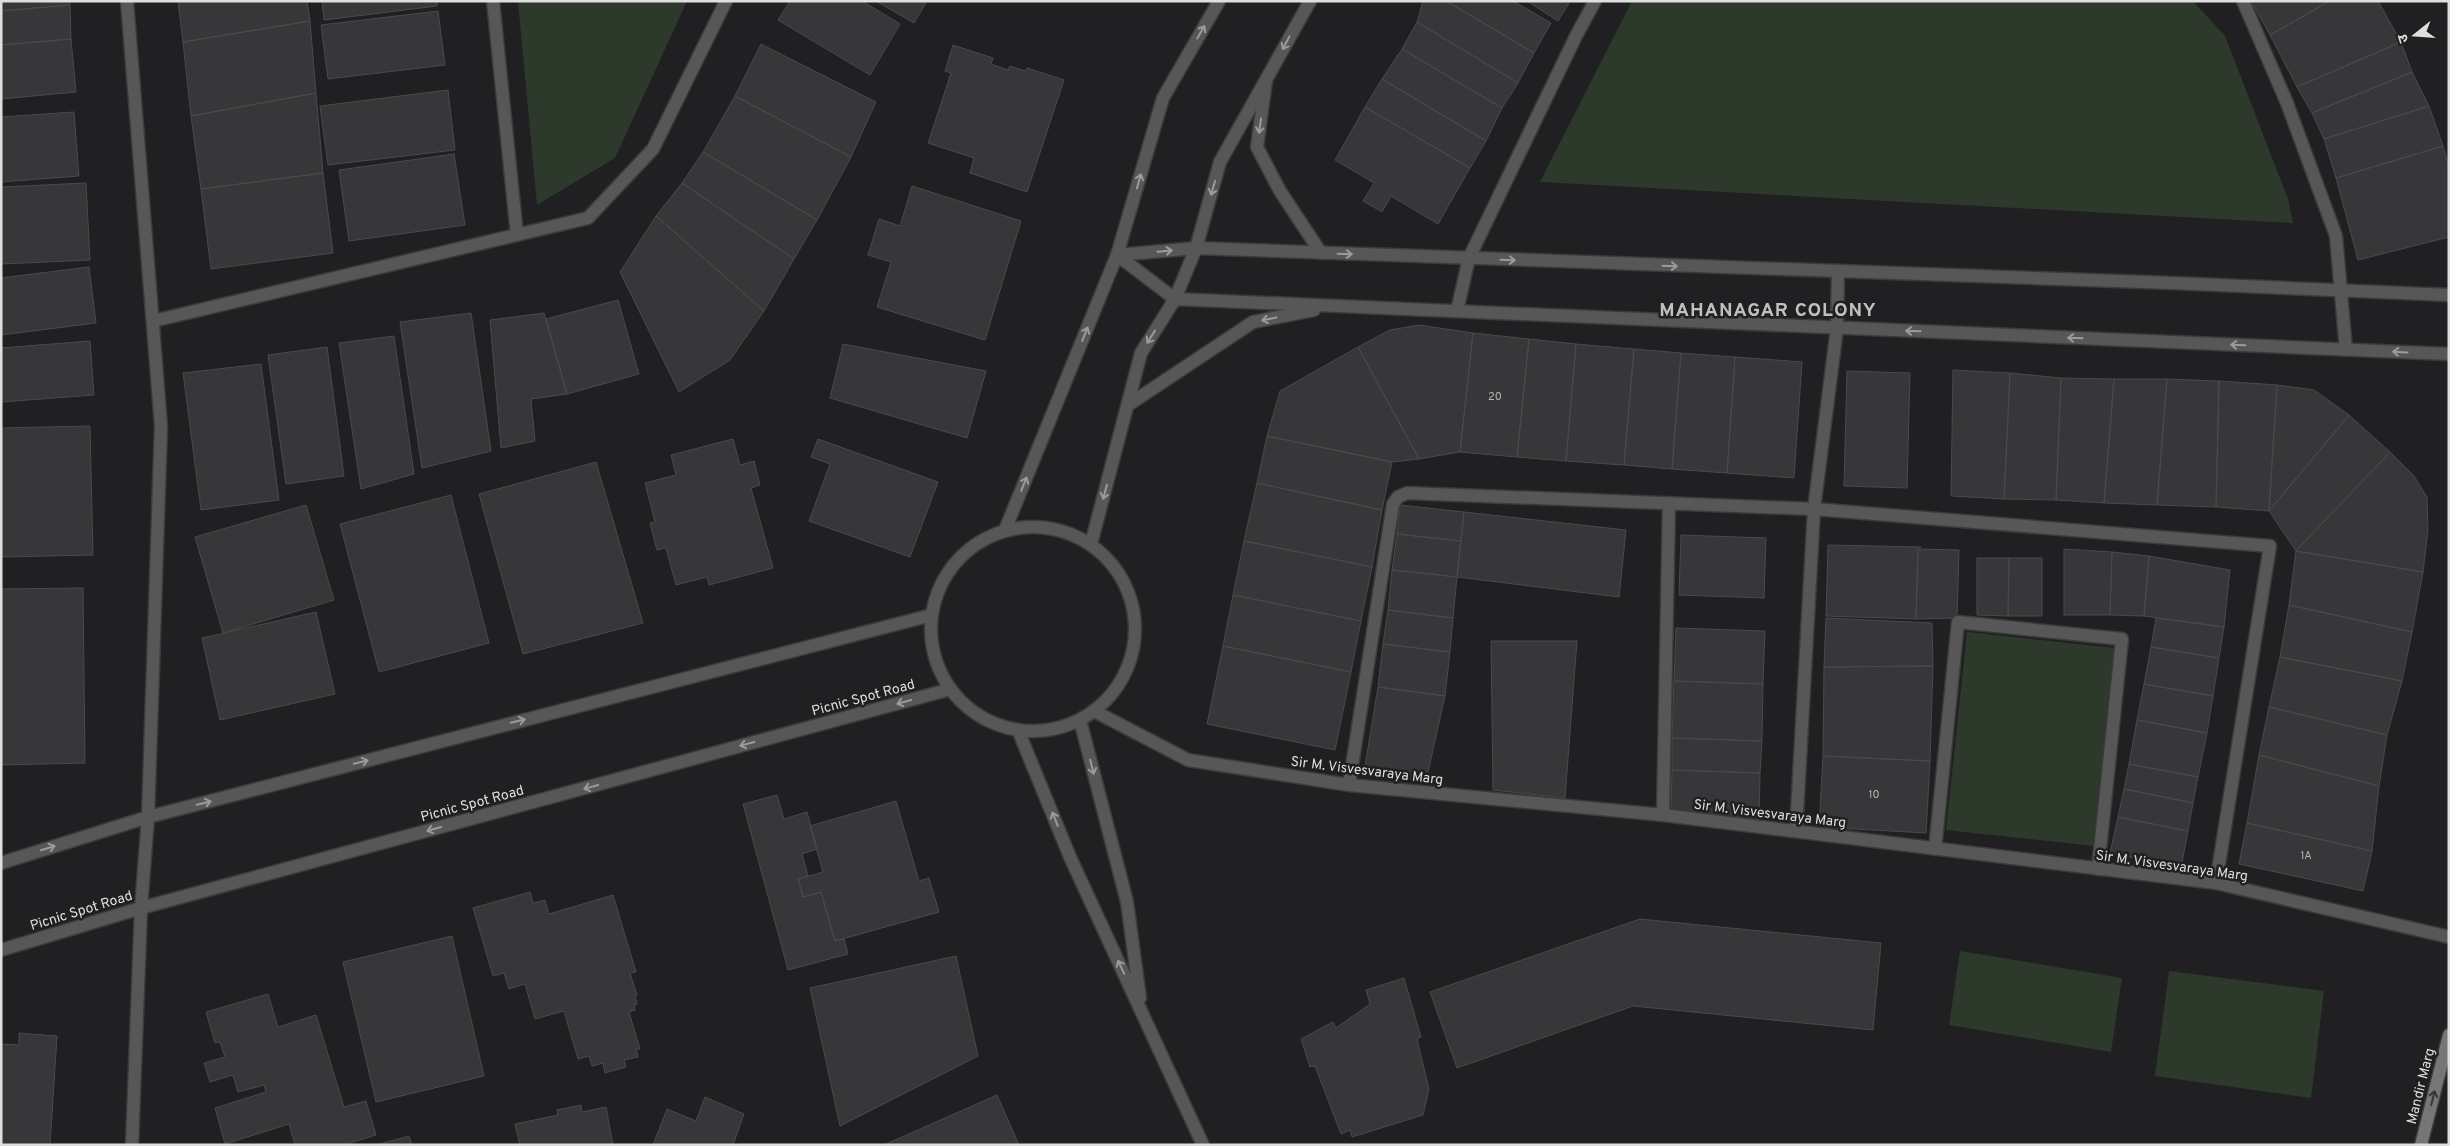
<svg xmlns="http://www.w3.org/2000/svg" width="2450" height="1146" font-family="Overpass,'Noto Sans Devanagari',sans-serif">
<rect width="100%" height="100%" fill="#202022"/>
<path fill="#2d392b" d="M518 1H687L615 158 537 205Z
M1632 1H2193L2225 36 2288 199 2293 223 1540 182Z
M1967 632 2114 648 2093 846 1946 830Z
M1960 951 2122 978 2111 1052 1949 1025Z
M2169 971 2324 991 2311 1098 2155 1076Z"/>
<path fill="#373739" stroke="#4a4a4c" d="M1 1H70V5L1 11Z
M178 1H307L310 21 183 42Z
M322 1H437V6L324 20Z
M790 1H862L900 24 870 75 778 20Z
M876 1H927L914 23Z
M1423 1H1446L1534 53 1518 83 1417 22Z
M1446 1H1513L1551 23 1534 53Z
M1527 1H1567L1569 3 1558 21Z
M2251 1H2330L2270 35Z
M2330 1H2378L2401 42 2297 87 2270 35Z
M70 5 71 39 1 45V11Z
M438 11 445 65 328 79 321 25Z
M310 21 316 93 191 116 183 42Z
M1417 22 1518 83 1502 108 1402 49Z
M71 39 76 92 1 99V45Z
M2401 42 2412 72 2312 113 2297 87Z
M761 44 876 102 851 157 735 96Z
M953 45 993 58 991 64 1008 70 1010 66 1025 71 1027 68 1064 80 1027 192 970 173 974 158 928 143 951 73 945 71Z
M1402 49 1502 108 1486 141 1382 79Z
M2412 72 2429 106 2324 139 2312 113Z
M1382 79 1486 141 1470 168 1365 107Z
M448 90 455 150 328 165 320 106Z
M316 93 323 173 201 189 191 116Z
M735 96 851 157 817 220 703 152Z
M2429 106 2443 146 2336 178 2324 139Z
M1365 107 1470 168 1438 224 1391 196 1382 212 1363 201 1374 183 1335 160Z
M74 112 79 176 1 182V117Z
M2443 146 2449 167V237L2358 260 2336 178Z
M703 152 817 220 794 259 682 183Z
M454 154 465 225 349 241 339 170Z
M323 173 333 253 211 269 201 189Z
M86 183 90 260 1 264V187Z
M682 183 794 259 764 311 656 216Z
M912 186 1021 221 985 340 877 307 891 262 868 255 879 219 900 226Z
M656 216 764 311 730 360 679 392 620 272Z
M89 267 96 323 1 335V278Z
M618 300 639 374 567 394 546 319Z
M471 313 491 451 422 468 400 322Z
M544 313 567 394 531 399 535 441 501 448 490 320Z
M1419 325 1473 333 1460 452 1419 459 1358 347 1390 330Z
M1473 333 1529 339 1517 457 1460 452Z
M394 336 414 474 361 489 339 343Z
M1529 339 1576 344 1566 461 1517 457Z
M90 341 94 395 1 402V348Z
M843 344 986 371 967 438 830 398Z
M1576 344 1634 349 1624 465 1566 461Z
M327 347 344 476 286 484 268 355Z
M1358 347 1419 459 1392 462 1267 436 1280 391Z
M1634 349 1681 353 1672 469 1624 465Z
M1681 353 1735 357 1727 473 1672 469Z
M1735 357 1802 362 1794 478 1727 473Z
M261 364 279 500 201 510 183 373Z
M1953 370 2010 373 2004 499 1951 496Z
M1847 371 1910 373 1907 488 1844 486Z
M2010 373 2061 378 2056 500 2004 499Z
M2061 378 2114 379 2104 503 2056 500Z
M2114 379H2167L2157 505 2104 503Z
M2167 379 2219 381 2216 507 2157 505Z
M2219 381 2277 385 2269 511 2216 507Z
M2277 385 2314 390 2349 415 2269 511Z
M2349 415 2390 452 2296 551 2269 511Z
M90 426 93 555 1 557V428Z
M1267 436 1392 462 1382 510 1257 483Z
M733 439 740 465 754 461 760 485 751 488 773 568 709 585 707 577 676 585 666 548 657 550 650 523 655 522 645 483 676 475 671 455Z
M818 439 938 482 910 557 809 521 830 464 811 457Z
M2390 452 2414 476 2427 497 2428 530 2423 572 2296 551Z
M596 462 643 623 523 654 479 494Z
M1257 483 1382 510 1372 567 1244 541Z
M451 495 489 643 379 672 340 524Z
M306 505 334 600 223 633 195 537Z
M1400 505 1464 512 1461 541 1397 534Z
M1464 512 1626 530 1619 597 1457 577Z
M1397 534 1461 541 1457 577 1392 570Z
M1681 535 1766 538 1764 598 1679 595Z
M1244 541 1372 567 1361 621 1233 595Z
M1828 545 1921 547 1918 549 1916 619 1826 616Z
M1918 549 1959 550 1957 618 1916 619Z
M2064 549 2112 552 2110 615H2064Z
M2296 551 2423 572 2412 632 2289 605Z
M2112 552 2149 556 2144 616 2110 615Z
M2149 556 2230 570 2224 627 2144 616Z
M1977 558H2009L2008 616 1977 615Z
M2009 558H2042V616H2008Z
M1392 570 1457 577 1453 618 1388 610Z
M83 588 85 763 1 765V589Z
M1233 595 1361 621 1351 672 1223 646Z
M2289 605 2412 632 2402 681 2280 657Z
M1388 610 1453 618 1450 652 1383 644Z
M316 612 335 694 220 720 202 638Z
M1826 618 1932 623 1933 666 1824 667Z
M2156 618 2224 627 2219 658 2151 647Z
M1676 628 1765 631 1763 684 1674 681Z
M1491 641H1577L1565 798 1493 790Z
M1383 644 1450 652 1445 696 1378 687Z
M1223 646 1351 672 1335 750 1207 724Z
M2151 647 2219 658 2213 696 2144 684Z
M2280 657 2402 681 2387 735 2269 707Z
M1933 666 1930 761 1823 756 1824 667Z
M1674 681 1763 684 1762 741 1672 738Z
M2144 684 2213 696 2207 733 2137 720Z
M1378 687 1445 696 1426 781 1364 772Z
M2269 707 2387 735 2379 786 2259 755Z
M2137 720 2207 733 2198 777 2129 764Z
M1672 738 1762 741 1760 773 1672 770Z
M2259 755 2379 786 2372 851 2247 823Z
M1823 756 1930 761 1926 833 1819 827Z
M2129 764 2198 777 2193 803 2124 789Z
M1672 770 1760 773 1759 820 1671 810Z
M2124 789 2193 803 2188 831 2118 817Z
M777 795 784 819 807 812 817 849 802 854 808 876 798 879 803 897 821 892 835 941 844 939 848 954 788 970 743 804Z
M896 801 919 881 929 878 939 912 835 941 821 892 803 897 798 879 823 872 810 826Z
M2118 817 2188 831 2181 868 2110 853Z
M2247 823 2372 851 2363 891 2239 864Z
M530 892 533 903 545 900 549 914 613 895 636 972 630 973 637 995 635 996 637 1004 634 1005 635 1010 629 1012 640 1049H636L638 1057 624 1060 626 1067 605 1073 603 1063 592 1066 589 1056 578 1059 564 1011 535 1019 525 984 509 989 504 973 493 976 473 908Z
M1640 919 1881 943 1873 1030 1633 1006 1457 1068 1430 992Z
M452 936 484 1076 376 1102 343 962Z
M956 956 978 1056 840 1126 810 988Z
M1404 978 1421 1037 1417 1039 1429 1089 1423 1115 1352 1137 1350 1130 1341 1134 1315 1066 1310 1067 1301 1039 1333 1022 1336 1028 1370 1004 1366 990Z
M268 994 278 1027 316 1015 344 1107 366 1101 376 1135 343 1145H295L289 1124 225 1144 215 1108 266 1092 264 1085 238 1092 233 1075 210 1082 204 1063 225 1057 220 1042 215 1043 206 1012Z
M19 1033 57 1036 50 1145H1V1044L19 1045Z
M997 1095 1019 1145H884Z
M705 1097 744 1114 733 1145H653L667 1109 696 1121Z
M581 1105 582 1112 606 1107 613 1145H520L515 1124 558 1115 557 1110Z
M409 1136 412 1145H376Z"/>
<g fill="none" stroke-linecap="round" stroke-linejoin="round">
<g stroke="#3b3b3d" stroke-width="15">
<path id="minor" d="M127 1 161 426 148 817 141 908 132 1145
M493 1 517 235
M2243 1 2287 103 2336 236 2346 350
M1266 81 1257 147 1280 191 1321 253
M1117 255 1175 299 2449 354
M1117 255 1196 248 2172 283 2449 295
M1457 311 1469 258 1576 36 1595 1
M153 321 588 218 653 149 726 1
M1128 405 1253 322 1314 310
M1094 711 1188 760 1349 785 1663 815 2216 883 2449 937
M1349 785 1393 504 1398 497 1407 493 1814 509 2270 546 2216 883
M1663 815 1669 503
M1796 831 1814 509 1837 328 1838 272
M1935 849 1958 622 2122 639 2098 869"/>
</g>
<g stroke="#3b3b3d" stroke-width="15">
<path id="tertiary" d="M931 629a102 102 0 1 1 204 0a102 102 0 1 1-204 0Z
M1005 530 1117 255 1163 98 1219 1
M1091 544 1141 353 1175 299 1196 248 1220 162 1310 1
M1080 720 1127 902 1140 998
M1018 730 1070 857 1203 1145
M1 863 148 817 932 615
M1 950 141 908 951 689"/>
</g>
<g stroke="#3b3b3d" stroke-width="15">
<path id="secondary" d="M2421 1145 2449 1035"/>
</g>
<use href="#minor" stroke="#585757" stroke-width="12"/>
<use href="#tertiary" stroke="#585757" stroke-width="12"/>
<use href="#secondary" stroke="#787675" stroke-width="12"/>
</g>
<defs><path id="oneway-shaft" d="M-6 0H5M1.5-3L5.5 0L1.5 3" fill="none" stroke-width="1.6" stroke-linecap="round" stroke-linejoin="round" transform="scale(1.25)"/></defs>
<g stroke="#9c9b9c">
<use href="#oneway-shaft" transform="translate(1201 32) rotate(-60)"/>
<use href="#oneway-shaft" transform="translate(1286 43) rotate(118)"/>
<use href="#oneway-shaft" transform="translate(1260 126) rotate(98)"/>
<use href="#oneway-shaft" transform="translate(1139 181) rotate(-74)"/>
<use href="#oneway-shaft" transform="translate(1213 188) rotate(106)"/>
<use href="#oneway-shaft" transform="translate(1165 251) rotate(-5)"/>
<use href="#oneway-shaft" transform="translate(1345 254) rotate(2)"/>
<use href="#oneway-shaft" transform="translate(1508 260) rotate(2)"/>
<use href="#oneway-shaft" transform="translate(1670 266) rotate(2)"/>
<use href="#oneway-shaft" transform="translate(1269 319) rotate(168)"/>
<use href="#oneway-shaft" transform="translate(1913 331) rotate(-178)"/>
<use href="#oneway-shaft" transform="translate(1085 334) rotate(-68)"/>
<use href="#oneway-shaft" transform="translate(1151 337) rotate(122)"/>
<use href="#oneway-shaft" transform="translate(2075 338) rotate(-178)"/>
<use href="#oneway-shaft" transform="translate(2238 345) rotate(-178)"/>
<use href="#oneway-shaft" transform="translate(2400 352) rotate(-177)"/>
<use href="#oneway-shaft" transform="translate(1024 484) rotate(-68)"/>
<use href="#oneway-shaft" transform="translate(1105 492) rotate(105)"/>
<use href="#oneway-shaft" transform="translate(904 702) rotate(165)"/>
<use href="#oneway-shaft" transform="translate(518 721) rotate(-14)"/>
<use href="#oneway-shaft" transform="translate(747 744) rotate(165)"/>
<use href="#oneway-shaft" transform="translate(361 762) rotate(-14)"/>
<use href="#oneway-shaft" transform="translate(1092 767) rotate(76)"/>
<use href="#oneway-shaft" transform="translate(591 787) rotate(165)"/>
<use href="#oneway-shaft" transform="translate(204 803) rotate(-14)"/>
<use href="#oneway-shaft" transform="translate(1055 819) rotate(-112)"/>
<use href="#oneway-shaft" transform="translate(434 829) rotate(165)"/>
<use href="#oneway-shaft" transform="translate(48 848) rotate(-17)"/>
<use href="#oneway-shaft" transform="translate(1121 967) rotate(-115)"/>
</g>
<use stroke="#363637" href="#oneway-shaft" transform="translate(2433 1098) rotate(-76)"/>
<g text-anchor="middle" stroke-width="5" stroke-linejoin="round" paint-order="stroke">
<g font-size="11" fill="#b5b5b6">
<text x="1495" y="400">20</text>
<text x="1874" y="798">10</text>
<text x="2306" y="859">1A</text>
</g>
<g font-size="14" fill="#dfdfe0" stroke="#202022">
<text transform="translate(863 697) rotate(-15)" y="5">Picnic Spot Road</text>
<text transform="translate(1367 770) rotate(7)" y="5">Sir M. Visvesvaraya Marg</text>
<text transform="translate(472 803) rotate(-15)" y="5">Picnic Spot Road</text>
<text transform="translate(1770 813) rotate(7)" y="5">Sir M. Visvesvaraya Marg</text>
<text transform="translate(2172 865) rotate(8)" y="5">Sir M. Visvesvaraya Marg</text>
<text transform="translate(81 910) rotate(-17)" y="5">Picnic Spot Road</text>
<text transform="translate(2420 1086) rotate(-76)" y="5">Mandir Marg</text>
</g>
<g font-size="19" font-weight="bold" letter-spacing="1" fill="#c0c0c2" stroke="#202022">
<text x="1768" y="316">MAHANAGAR COLONY</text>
</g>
</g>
<rect width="2450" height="1146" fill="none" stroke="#dfdfe0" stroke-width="5"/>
<g transform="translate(2415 35) rotate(253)" stroke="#202022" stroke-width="4" paint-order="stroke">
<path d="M0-4L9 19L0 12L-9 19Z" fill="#dfdfe0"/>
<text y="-8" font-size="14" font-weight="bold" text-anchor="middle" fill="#dfdfe0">उ</text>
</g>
</svg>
